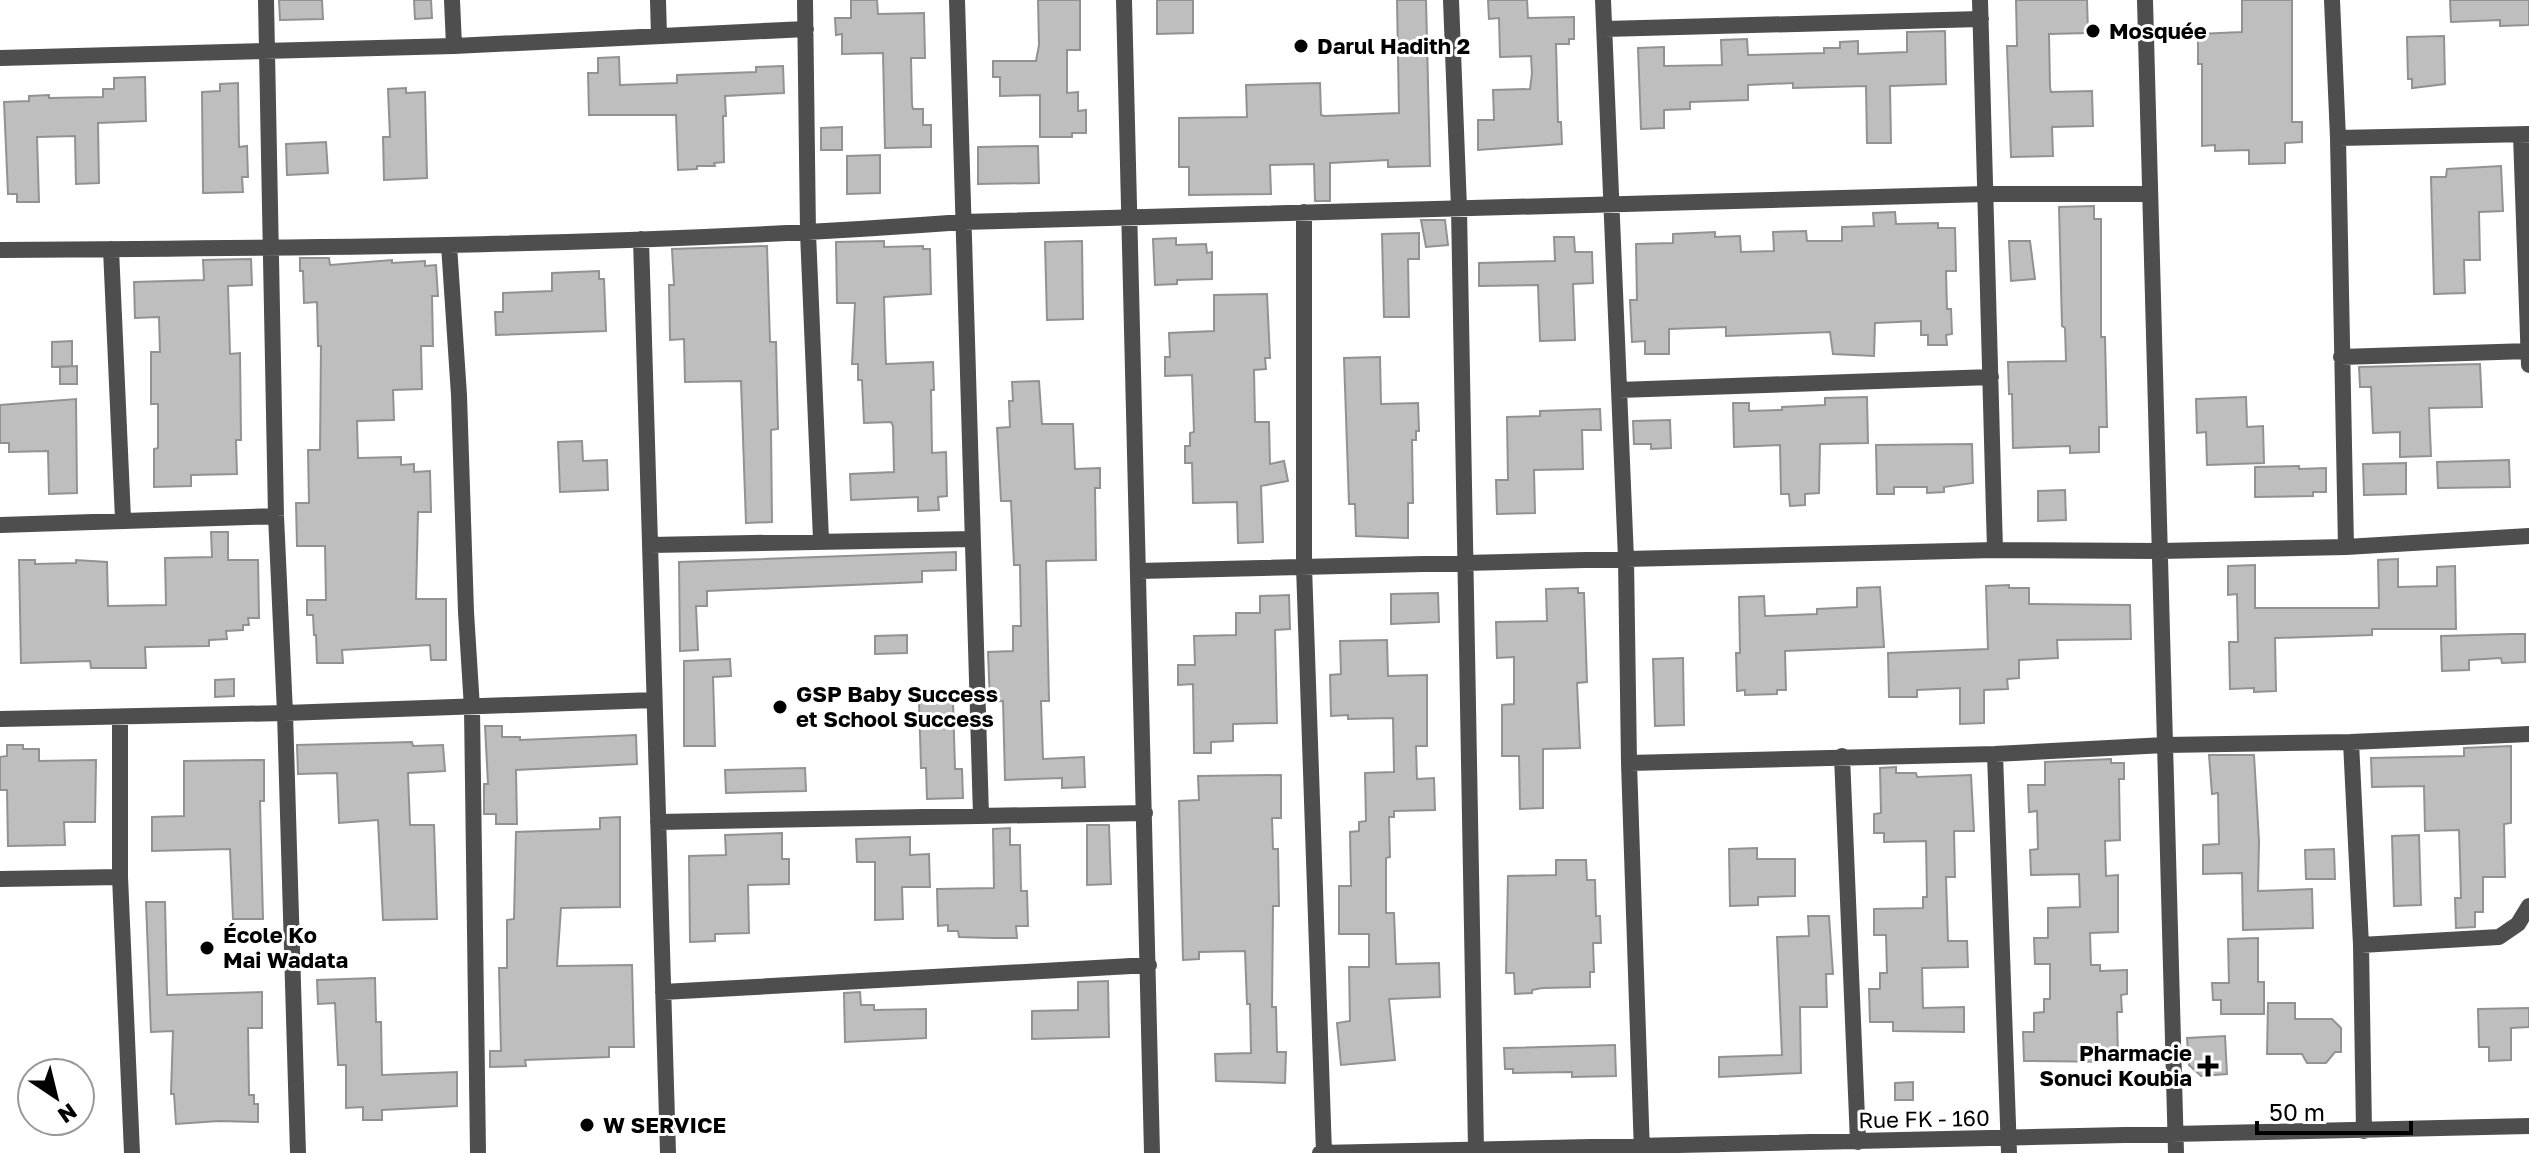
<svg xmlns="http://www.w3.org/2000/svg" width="2529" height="1153" font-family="'Golos Text',sans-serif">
<rect width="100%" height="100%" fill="#fff"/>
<path fill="#bebebe" stroke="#929292" stroke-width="2" d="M279 0H322L323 19 280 20Z
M414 0H431L432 18 415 19Z
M851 0H877L878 14 924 13 925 58H911L912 105 913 109H923V125H931V147L885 148 883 53 842 54V34L836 35 835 18H851Z
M1038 0H1080V50H1067V93L1078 92V111L1086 110V133H1072V137H1040V95L1000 96V77H993V61H1036L1039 45Z
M1157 0H1193V33L1157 34Z
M1397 0H1426L1430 166 1388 167V160L1330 163V201H1315L1314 164 1270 165 1271 194 1189 195V167H1179V118L1247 117 1246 85 1320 83 1321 115 1324 116 1399 113Z
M1488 0H1527L1528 18 1574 17V39H1569V44H1556L1558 122H1561L1562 144 1478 150V120H1494L1493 90 1530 89 1532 73 1531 56 1500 57 1499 18 1489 19Z
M2016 0H2087L2088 33 2049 34 2050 87 2051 92 2092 91 2093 126 2052 127 2053 156 2011 157 2007 46H2017Z
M2242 0H2292V122H2302V142L2285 143V163L2249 164V150L2215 151V145L2202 146V64H2198V34L2242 32Z
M2450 0H2529V25L2500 26V20L2451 22Z
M1945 31 1946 84 1890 86 1891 143H1867L1866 86 1793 88V83L1748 85V100L1690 102V109L1664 110V128L1641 129 1638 48 1664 47V66L1722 65 1721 40 1747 39 1748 55 1824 53V48H1840V42L1858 41V54L1907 52V32Z
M2444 36 2445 84 2412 88V79H2408L2407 37Z
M619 57 620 85 677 83V75L756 72V67L783 66 784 93 725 96 726 116H723L724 162 714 163 715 166H697V169L678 170 676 115H589L588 73H598V58Z
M145 77 146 121 98 123 99 183 76 184 75 136 37 137 39 202H17V194H8L4 102 29 101V96L49 95V98L103 97V89H114V78Z
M238 83 239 147 247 146 248 177H242L243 192 203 193 202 92 220 91V84Z
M406 88V93L425 92 427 178 384 180 383 137H390L388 89Z
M842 127V150H821V128Z
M326 142 328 173 287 175 286 144Z
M1038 146 1039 183 978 184V147Z
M880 155V193L847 194V156Z
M2501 166 2503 211 2479 212 2480 260H2464L2465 293 2434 294 2431 177H2446L2447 169Z
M2094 206V219H2101V337H2105L2107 427H2099V452L2070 453V446L2013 448 2012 394H2009L2008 362 2066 361 2065 328 2062 326 2059 207Z
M1895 212 1896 224 1938 223V228H1955L1956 271H1946L1947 309H1951L1952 334 1946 335 1947 345H1928V335H1921V321L1875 323 1874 356 1833 354 1830 332 1726 336V327L1669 329V354H1645V341L1632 342 1630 300H1637L1636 244 1673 243V234L1715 232V237L1740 236 1741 252 1774 251 1773 232 1806 231 1807 241H1842V227L1874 226 1873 213Z
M1421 220H1445L1448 245 1426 247Z
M1419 233V259H1408L1409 317H1384L1382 234Z
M1554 237H1574L1575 252H1592L1593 283 1573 284 1575 340 1540 341 1538 285 1479 286V263L1555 261Z
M1176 238V245L1206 244 1207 253 1212 252V279L1177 280V284L1155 285 1153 239Z
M884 241V247L923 246V249H930L931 294 884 297 885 337 886 364 933 362 934 390H931L932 453 946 452 947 496 938 497 939 510 918 511V497L851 500 850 474 894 472 893 426 891 422 864 423 862 380H858V364H852L855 303H837L836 242Z
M1082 241 1083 319 1047 320 1045 242Z
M2009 241H2030L2035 279 2011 281Z
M767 246 770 342H776L778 429 771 430 772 522 746 523 741 381 685 382 684 339 670 340 669 285H674L672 249Z
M300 258H329L330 265 392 260V263L425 261V266L436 265 438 296H432L433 346H421L422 389 393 390 394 420 357 421 358 458 401 457V465L414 464V472L430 471 431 512H418L416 599H446V660H431L430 645 342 650 343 663H317L316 635H314L313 615H307V600H326L325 546H297L296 503H309L308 450H320L321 346H318L317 302 304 303 303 271H300Z
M251 259 252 285 228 286 230 354 240 353 241 440H236L237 474 191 475V486L154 487V449L158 448V404H151V352H160L159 317 135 318 134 282 204 280 203 260Z
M599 271V279H604L606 331 496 335 495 312H503V293L552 291V273Z
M1267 294 1270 358H1265L1266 369 1254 370 1255 422H1269L1270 464 1284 461 1288 481 1261 486 1263 542 1238 543 1237 502 1193 503 1192 463H1185V446H1190V433L1194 432 1192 375 1165 376V357H1170L1169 333 1214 331V295Z
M72 341V366L52 367V342Z
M1380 357 1381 404 1418 403 1419 431H1416V440H1412L1413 503H1408V538L1356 536 1355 504H1349L1344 358Z
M2480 364 2482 407 2429 408 2431 456 2400 457V432L2373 433 2371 387H2360L2359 367Z
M77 366V384H60V367Z
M1039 381 1042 424H1073L1075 469 1100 468V488H1095L1096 560 1046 561 1049 701H1041L1043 759 1084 757 1085 787 1062 788V778L1005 780 1003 701 990 702 988 652 1013 651V626H1021L1020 565H1014L1011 501H1001L997 428 1010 427 1009 401H1013L1012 382Z
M1867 397 1868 443 1820 444 1819 493 1805 494V505L1790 506 1789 494H1781L1780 445 1734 447 1733 403H1749V411L1782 410V407L1825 405V398Z
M2246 397 2247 427 2263 426 2264 463 2207 465 2206 432 2197 433 2196 399Z
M76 399 77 493 49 494 48 451 9 452V443H0V405Z
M1600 409 1601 430H1582L1583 469 1534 470 1535 513 1497 514 1496 480H1508L1507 417 1540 416V411Z
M1670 420 1671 448 1651 449V444H1634L1633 421Z
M582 441 583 461 607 460 608 490 560 492 558 442Z
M1972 444 1973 483 1944 487V492L1927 493V487H1894V494H1877L1876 445Z
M2509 460 2510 487 2438 488 2437 462Z
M2406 463V494L2364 495 2363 464Z
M2299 466V469L2326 468V492H2313V496L2255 497V467Z
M2065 490 2066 520 2038 521V491Z
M211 532H228V560H258L259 618H248L249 625H243V630L226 631 227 639 209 640V646L145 647 146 668H91L90 661 21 663 19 560H35V564L76 563V560L107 562 108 606 166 605 165 558 212 557Z
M956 552V570L922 571V582L707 591V606H696L698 650 680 651 679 562Z
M2398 559V587L2437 586V567L2455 566 2456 629H2372V635L2275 638 2276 691 2254 692V688L2230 689 2229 642H2238L2237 594 2228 595V566L2255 565V608H2379L2378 560Z
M2009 585V588H2029V604L2130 605 2131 639 2057 640 2058 658 2019 660V678L2007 679 2008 689 1984 690V723L1960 724V688L1917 690V697H1889L1888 653 1988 649 1986 586Z
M1880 587 1884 647 1785 651 1786 690H1777V694L1745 695V690L1737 691 1736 653H1740L1739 597 1764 596 1765 616 1817 614V609L1857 607V588Z
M1578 588V593H1584L1587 682 1577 683 1580 748 1543 749V808L1520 809 1519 756H1502V705L1514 704V657L1497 658 1496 622 1547 621 1546 589Z
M1438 593 1439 622 1391 624V594Z
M1289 595 1290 629 1275 630 1277 723 1233 724V741L1211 742V753H1194L1193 684 1178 685V665H1195L1194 636 1236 635V613H1260V596Z
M2512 634H2525V662L2502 663 2501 658 2469 660V670L2442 671 2441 636Z
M907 635V653L875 654V636Z
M1387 640 1388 676 1427 675V746H1416L1417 779 1434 778 1435 810 1394 811V817H1389L1390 857 1386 858V913H1394L1396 964 1439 963 1440 997 1389 999 1395 1060 1341 1065 1337 1023 1350 1021 1349 967H1369V934H1339V886H1351L1350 832 1359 831V822L1366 821 1365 773 1394 772 1393 718 1348 719V715L1331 716 1330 675 1341 674 1340 641Z
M1683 658 1684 725 1655 726 1653 659Z
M730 659 731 676 713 677 715 746H684V661Z
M234 679V696L215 697V680Z
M953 701 955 769H962L963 798 927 799 926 768H921L919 702Z
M485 726H502V737H520V740L636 735 637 764 516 770 517 824H496V814H484V784H488Z
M412 742 413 746 443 745 445 771 408 773 410 825H434L437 919 383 920 378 820 339 823 337 773 298 774 297 745Z
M7 745H23V749H39V761L96 760 95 822H64L65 845 8 846 7 790H0V757L7 756Z
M2511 746V823L2504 824 2505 877H2483V912H2475V927L2456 928 2455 898H2461L2459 830 2425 831 2424 786 2372 787 2371 758 2464 756V748Z
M2209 755H2254L2259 841 2258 891 2312 889 2313 928 2243 930 2242 873 2203 874V845L2219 844 2218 793 2212 794Z
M2111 759V763H2124V779H2119L2120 840 2105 841 2106 876 2118 875V932L2090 933 2091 965H2100V971L2127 970V994L2121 995 2122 1012H2117L2118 1062 2024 1061 2023 1032H2034V1013L2044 1012V999H2050V964H2035L2034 938H2048V908L2080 907 2079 874 2031 875 2030 850 2038 849 2037 811 2029 812 2028 785H2045V762Z
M264 760V801H260L263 919H233L230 849 152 851V817L184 816V761Z
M1896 767V773H1916L1917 777 1971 775 1974 831H1954L1955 877H1946L1948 941H1967L1968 967 1922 968 1923 1008 1964 1007V1032L1893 1031V1022H1870L1869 989H1880V973H1887L1886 935H1874V909L1923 908V897H1927L1926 841 1884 842V833H1874V814L1881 813 1880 768Z
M805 768 806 791 726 793 725 770Z
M1281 775V818H1272L1273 849H1278L1279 906H1273L1272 1007H1276L1277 1052H1286L1285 1083 1216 1081 1215 1054 1251 1053 1250 1004H1247L1245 951 1199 952V959L1183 960 1179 801 1199 800 1198 776Z
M620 817V907L561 908 557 966 632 965 634 1047H609V1057L525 1060 526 1066 490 1067V1051H501L499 968H507V920L514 919 516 832 600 829V818Z
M1087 825H1109L1111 884 1087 885Z
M1010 828V845H1020L1021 891H1027L1028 926H1016L1017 938H993L959 937 958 931H948V925L938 926 937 889 994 888 993 829Z
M782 833V859H789V884L748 885 749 933 715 934V941L690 942 689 856 726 855 725 835Z
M2419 835 2421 905 2394 906 2392 836Z
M910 837V855L929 854 930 887H902L903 919 875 920V862H857L856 839Z
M1757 848V859H1795V896L1758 897V905L1730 906 1729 849Z
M2334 849 2335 879H2306L2305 850Z
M1556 860H1586L1587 880H1595L1596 916H1600L1601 943H1593L1594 972H1590V987L1542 988 1532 990V993L1515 994 1514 973H1506L1508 876 1556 875Z
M146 902H165L167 995 262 992V1028H248L249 1095H254V1104H258V1122L219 1121 176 1124 174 1094H171L173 1031 151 1032Z
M1808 916H1829L1833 974H1826L1827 1007H1800L1801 1073 1719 1077V1057L1782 1055 1777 937 1809 936Z
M2258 938V982H2264V1014H2221V1000H2213L2212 983H2229L2228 939Z
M375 978 376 1022H381L382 1075 457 1072V1106L382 1110V1120H363V1107L346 1108V1065H338L335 1003 318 1004 317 980Z
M1108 981 1109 1037 1032 1039V1011L1078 1010V982Z
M860 992 861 1005H874V1010L926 1009V1038L845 1042 844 993Z
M2268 1003H2295V1019H2332L2341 1028V1052H2335L2326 1063H2307L2302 1054H2267Z
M2529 1008V1027L2511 1028V1060L2489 1061V1047H2479L2478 1009Z
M2225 1036 2227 1074 2201 1076 2189 1065 2187 1038Z
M1615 1045 1616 1076 1572 1077V1072L1513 1073V1069H1505L1504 1048Z
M1913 1082V1100H1895V1083Z"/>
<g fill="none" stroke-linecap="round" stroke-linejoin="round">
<path stroke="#4e4e4e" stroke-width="16" d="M266 0 276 516 285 713 298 1153
M452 0 454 46
M658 0 659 36
M805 0 808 233 821 540
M957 0 981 816
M1124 0 1152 1153
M1451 0 1459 208 1476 1149
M1603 0 1626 559 1629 763 1642 1153
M1980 0 1995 550
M2145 0 2176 1153
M2332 0 2338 138 2346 547
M1605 29 1981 19
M0 58 454 46 806 29
M2521 135 2529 365
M2338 138 2529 134
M1304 212V566L1324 1153
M641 239 668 1153
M449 245 459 395 466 612 472 708 478 1153
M111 249 123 519
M0 250C321 248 643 246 963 222L1986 194H2150
M2341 357 2529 351
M1619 390 1991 377
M0 525 276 516
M650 545 972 539
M1139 571 1995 550 2160 551 2346 547 2529 536
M120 718V877L132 1153
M0 719 285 713 654 700
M2351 742 2361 945 2364 1131
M1995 754 2009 1153
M1842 756 1858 1142
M1629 763 1995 754 2165 745 2351 742 2529 734
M658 822 1145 813
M0 879 120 877
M2361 945 2499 937 2518 924 2529 906
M663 992 1149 965
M1320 1153 2529 1126"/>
</g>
<g fill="#000" stroke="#fff" stroke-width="3">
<circle cx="2093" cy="31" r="8"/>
<circle cx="1301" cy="46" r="8"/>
<circle cx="780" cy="707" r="8"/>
<circle cx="207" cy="948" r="8"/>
<path d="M2204 1054h8v8h8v8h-8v8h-8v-8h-8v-8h8z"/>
<circle cx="587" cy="1125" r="8"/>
</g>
<g text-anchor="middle" stroke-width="6" stroke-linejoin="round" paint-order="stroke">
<g font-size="22" font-weight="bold" fill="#000" stroke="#fff" text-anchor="start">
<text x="2109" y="39">Mosquée</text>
<text x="1317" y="54">Darul Hadith 2</text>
<text x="796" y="702">GSP Baby Success<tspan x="796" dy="25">et School Success</tspan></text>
<text x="223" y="943">École Ko<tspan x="223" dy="25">Mai Wadata</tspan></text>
<text x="2192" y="1061" text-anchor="end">Pharmacie<tspan x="2192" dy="25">Sonuci Koubia</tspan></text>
<text x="603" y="1133">W SERVICE</text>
</g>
<g font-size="22" fill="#000" stroke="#fff">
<text transform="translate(1924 1119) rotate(-1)" y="8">Rue FK - 160</text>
</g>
</g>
<g transform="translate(56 1097) rotate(145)"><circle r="38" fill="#ffffff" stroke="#999999" stroke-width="2"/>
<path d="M0-6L14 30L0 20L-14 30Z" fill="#000000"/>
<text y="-12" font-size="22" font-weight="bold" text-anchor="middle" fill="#000000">N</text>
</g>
<path d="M2257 1121v12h154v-12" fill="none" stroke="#000000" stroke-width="4"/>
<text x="2269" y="1121" font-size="24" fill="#000000" stroke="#ffffff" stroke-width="6" paint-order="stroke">50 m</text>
</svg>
